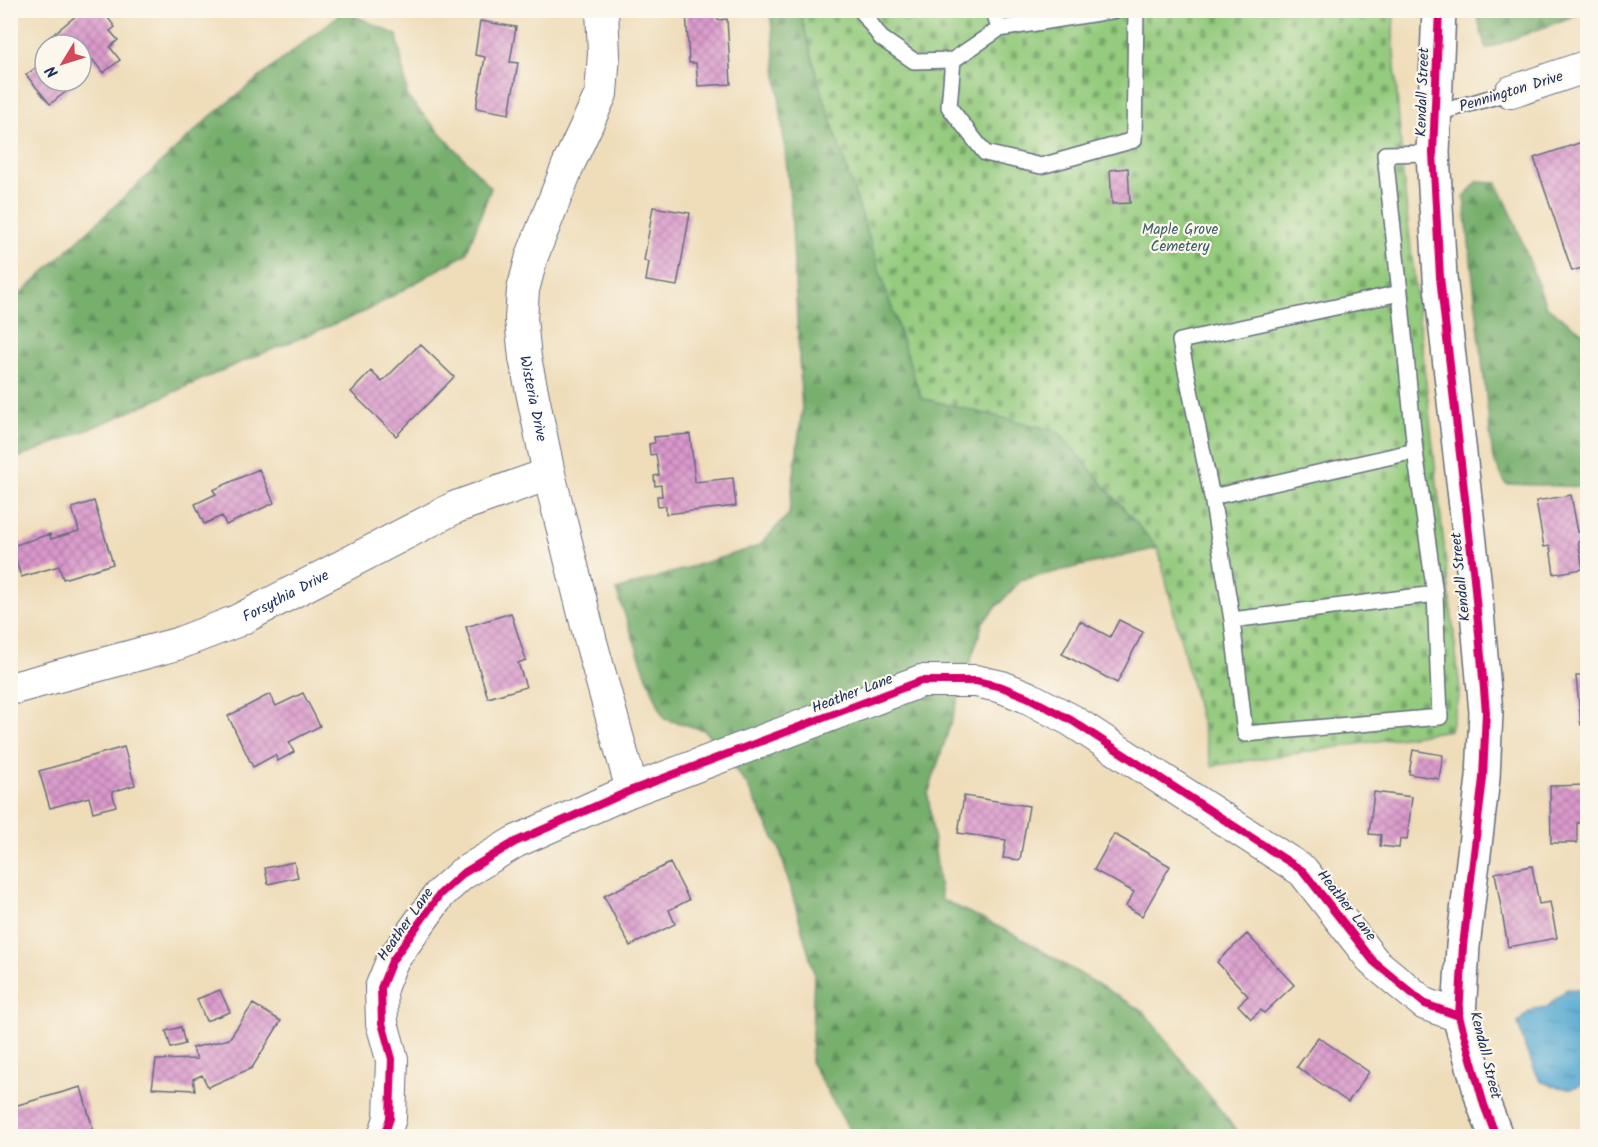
<svg xmlns="http://www.w3.org/2000/svg" width="1598" height="1147" font-family="Kalam,sans-serif">
<defs>
<pattern id="forest-firs" width="22" height="20" patternUnits="userSpaceOnUse" patternTransform="scale(1.5)"><rect width="22" height="20" fill="#77af6d"/><path d="M5 1l3.5 6h-7zM16 11l3.5 6h-7z" fill="#618f5d"/></pattern>
<pattern id="cemetery-stones" width="16" height="16" patternUnits="userSpaceOnUse" patternTransform="scale(1.5)"><rect width="16" height="16" fill="#94cb7e"/><path d="M2 7V4a2 2 0 0 1 4 0v3zM10 15v-3a2 2 0 0 1 4 0v3z" fill="#78a56a"/></pattern>
<pattern id="water-ripples" width="26" height="14" patternUnits="userSpaceOnUse" patternTransform="scale(1.5)"><rect width="26" height="14" fill="#55a9d1"/><path d="M2 4q2-2 4 0t4 0M15 11q2-2 4 0t4 0" fill="none" stroke="#468aad"/></pattern>
<pattern id="building-cross-hatch" width="8" height="8" patternUnits="userSpaceOnUse" patternTransform="scale(1.5)"><rect width="8" height="8" fill="#da97ca"/><path d="M0 0l8 8M0 8l8-8" fill="none" stroke="#b07ca7"/></pattern>
</defs>
<rect width="100%" height="100%" fill="#fbf7ec"/>
<filter id="ink" filterUnits="userSpaceOnUse"><feTurbulence type="fractalNoise" baseFrequency=".0167" numOctaves="2"/><feDisplacementMap in="SourceGraphic" scale="12" xChannelSelector="R" yChannelSelector="G"/><feConvolveMatrix kernelMatrix="1 2 1 2 8 2 1 2 1" color-interpolation-filters="sRGB"/></filter>
<filter id="wash" filterUnits="userSpaceOnUse"><feTurbulence type="fractalNoise" baseFrequency=".008" numOctaves="4" result="noise"/><feDisplacementMap in="SourceGraphic" scale="24" xChannelSelector="R" yChannelSelector="G"/><feGaussianBlur stdDeviation="1.35" result="paint"/><feColorMatrix in="noise" values="0 0 0 0 0 0 0 0 0 0 0 0 0 0 0 0 0 1.4 0 .05"/><feComposite in="paint" operator="in"/></filter>
<g filter="url(#wash)">
<rect width="100%" height="100%" fill="#efddba"/>
<path fill="url(#forest-firs)" stroke="#496f66" stroke-width="1.5" d="M344 11 397 35 408 98 491 188 466 254 366 311 239 363 113 419 11 461V303L212 115Z
M770 11H800L820 86 921 398 1057 431 1158 548 1021 580 983 622 928 794 941 899 1017 936 1144 1012 1235 1129 1238 1136H853L811 1063 814 973 780 850 747 785 704 730 664 719 646 674 616 590 759 546 789 514 802 411 791 206Z
M1476 11 1587 10V11L1486 49Z
M1477 182 1497 183 1512 215 1546 306 1587 336V487L1506 484 1493 459 1464 197Z"/>
<path fill="url(#cemetery-stones)" stroke="#587d6e" stroke-width="1.5" d="M800 11H1394L1393 38 1403 177 1460 690 1450 730 1212 766 1158 548 1057 431 921 398 820 86Z"/>
<path fill="url(#water-ripples)" stroke="#386c98" stroke-width="1.5" d="M1567 989H1579L1588 993 1587 1080C1574 1094 1556 1087 1540 1081L1526 1050 1518 1023 1525 1015 1534 1009 1547 1007Z"/>
<g id="blocks">
<path fill="url(#building-cross-hatch)" d="M83 10H102L115 27 110 31 118 40 110 47 120 60 103 73 93 60 87 65 83 60 81 62V45H48L45 41Z
M686 10H717L718 20 727 19 731 84 698 86 696 63H689Z
M480 21 516 27 510 62 518 63 509 114 476 108 485 57 475 55Z
M45 61V81H80L50 104 26 75Z
M1588 140V266L1572 271 1534 158Z
M1128 168 1130 203 1112 204 1110 170Z
M653 207 690 213 677 286 646 281 649 262 644 261Z
M420 344 454 377 396 436 351 392 371 371 382 382Z
M690 434 695 482 733 478 736 506 666 514V506L658 507 657 496H662L661 485 655 486 654 476 659 475 656 454 650 455 649 444 655 443 654 437Z
M259 469 274 503 226 525 222 516 204 524 195 504 216 494 213 490Z
M1571 495 1578 532 1586 530 1588 536V540L1578 541 1583 569 1554 574 1550 546 1544 547 1536 501Z
M94 501 113 564 63 579 59 566 21 577 12 546 50 534 51 539 79 531 72 508Z
M511 613 526 660 518 663 526 687 488 698 466 627Z
M1119 620 1143 632 1117 683 1062 654 1080 621 1110 637Z
M1588 674V724L1581 725 1576 676Z
M303 693 320 726 289 742 294 752 278 761 275 755 253 767 228 716 270 694 276 706Z
M124 747 135 785 112 792 116 806 93 812 89 797 50 808 39 771Z
M1413 750 1443 755 1439 779 1409 774Z
M1588 785V822L1577 823V843H1551L1550 786Z
M1374 792 1412 797 1407 840 1400 839 1399 848 1380 846 1381 835 1369 834Z
M964 796 1029 806 1020 860 1003 858 1006 840 958 833Z
M1114 834 1170 866 1142 916 1126 906 1134 892 1094 870Z
M294 862 298 877 268 884 265 868Z
M670 863 689 900 669 910 675 924 630 946 604 896Z
M1532 866 1539 904 1550 902 1557 938 1508 947 1495 873Z
M1247 934 1294 985 1264 1013 1261 1010 1251 1019 1238 1005 1248 996 1217 962Z
M220 990 230 1012 206 1021 197 999Z
M253 1004 281 1021 252 1068 208 1087 202 1075 193 1079 195 1090 152 1088 156 1060 197 1059 192 1048 229 1039Z
M181 1027 185 1044 171 1048 166 1031Z
M1318 1037 1369 1072 1348 1102 1297 1067Z
M81 1087 93 1129 67 1136H10V1103L13 1102 14 1106Z"/>
</g>
</g>
<g filter="url(#ink)">
<use href="#blocks" fill-opacity="0" stroke="#656c7e" stroke-width="1.5"/>
<g fill="none" stroke-linecap="round" stroke-linejoin="round">
<g stroke="#656c7e" stroke-width="18">
<path id="lane" d="M861 10 881 38 914 61 953 60 999 29 1116 10
M994 10 999 29
M953 60 949 107 985 153 1041 166 1134 140 1136 10
M1434 114 1511 92
M1400 293 1385 154 1433 153
M1212 497 1180 341 1400 293 1415 451
M1232 620 1435 594 1440 717 1245 734 1232 620 1212 497 1415 451 1435 594"/>
</g>
<g stroke="#656c7e" stroke-width="34">
<g id="street">
<path id="s1" d="M602 10 604 54 601 94 569 163 532 256 523 290 521 319 525 358 549 474 591 642 632 790"/>
<path d="M1511 92 1588 66"/>
<path id="s2" d="M10 689 177 644 237 621 456 507 549 474"/>
<path d="M384 1136 390 1118 392 1059 382 1023 381 988 392 961 440 894 462 874 515 842 632 790 921 681H976L1002 687 1027 697 1071 720 1303 871 1374 962 1425 1004 1459 1016"/>
</g>
</g>
<g stroke="#656c7e" stroke-width="36">
<path id="secondary" d="M1439 10 1433 153 1440 277 1474 578 1486 712 1483 778 1463 946 1459 1016 1484 1105 1496 1136"/>
</g>
<use href="#lane" stroke="#fff" stroke-width="15"/>
<use href="#street" stroke="#fff" stroke-width="32"/>
<use href="#secondary" stroke="#fff" stroke-width="33"/>
<g stroke="#fbf7ec" stroke-width="11">
<path id="cycleway" d="M1439 10 1433 153 1440 277 1474 578 1486 712 1483 778 1463 946 1459 1016 1484 1105 1496 1136
M384 1136 390 1118 392 1059 382 1023 381 988 392 961 440 894 462 874 515 842 632 790 921 681H976L1002 687 1027 697 1071 720 1303 871 1374 962 1425 1004 1459 1016"/>
</g>
<use href="#cycleway" stroke="#d6006c" stroke-width="8"/>
</g>
</g>
<g text-anchor="middle" stroke-width="4.5" stroke-linejoin="round" paint-order="stroke">
<g font-size="15" fill="#1b2f5e" stroke="#fbf7ec">
<text transform="translate(1511 91) rotate(-17)" y="5">Pennington Drive</text>
<text transform="translate(1422 92) rotate(-88)" y="5">Kendall Street</text>
<text dy="5" stroke="none"><textPath href="#s1" startOffset="405">Wisteria Drive</textPath></text>
<text transform="translate(1460 577) rotate(-96)" y="5">Kendall Street</text>
<text dy="5" stroke="none"><textPath href="#s2" startOffset="292">Forsythia Drive</textPath></text>
<text transform="translate(852 693) rotate(-21)" y="5">Heather Lane</text>
<text transform="translate(1347 905) rotate(52)" y="5">Heather Lane</text>
<text transform="translate(405 924) rotate(-55)" y="5">Heather Lane</text>
<text transform="translate(1486 1055) rotate(76)" y="5">Kendall Street</text>
</g>
<g font-size="15" fill="#3f5e68" stroke="#fbf7ec">
<text x="1180" y="234">Maple Grove<tspan x="1180" dy="17">Cemetery</tspan></text>
</g>
</g>
<rect width="1598" height="1147" fill="none" stroke="#fbf7ec" stroke-width="36"/>
<g transform="translate(63 63) rotate(232)"><circle r="28" fill="#fbf7ec" stroke="#a1a7b3" stroke-width="1.5"/>
<path d="M0-4.5L10 22L0 15L-10 22Z" fill="#d1495b"/>
<text y="-9" font-size="16" font-weight="bold" text-anchor="middle" fill="#1b2f5e">N</text>
</g>
</svg>
